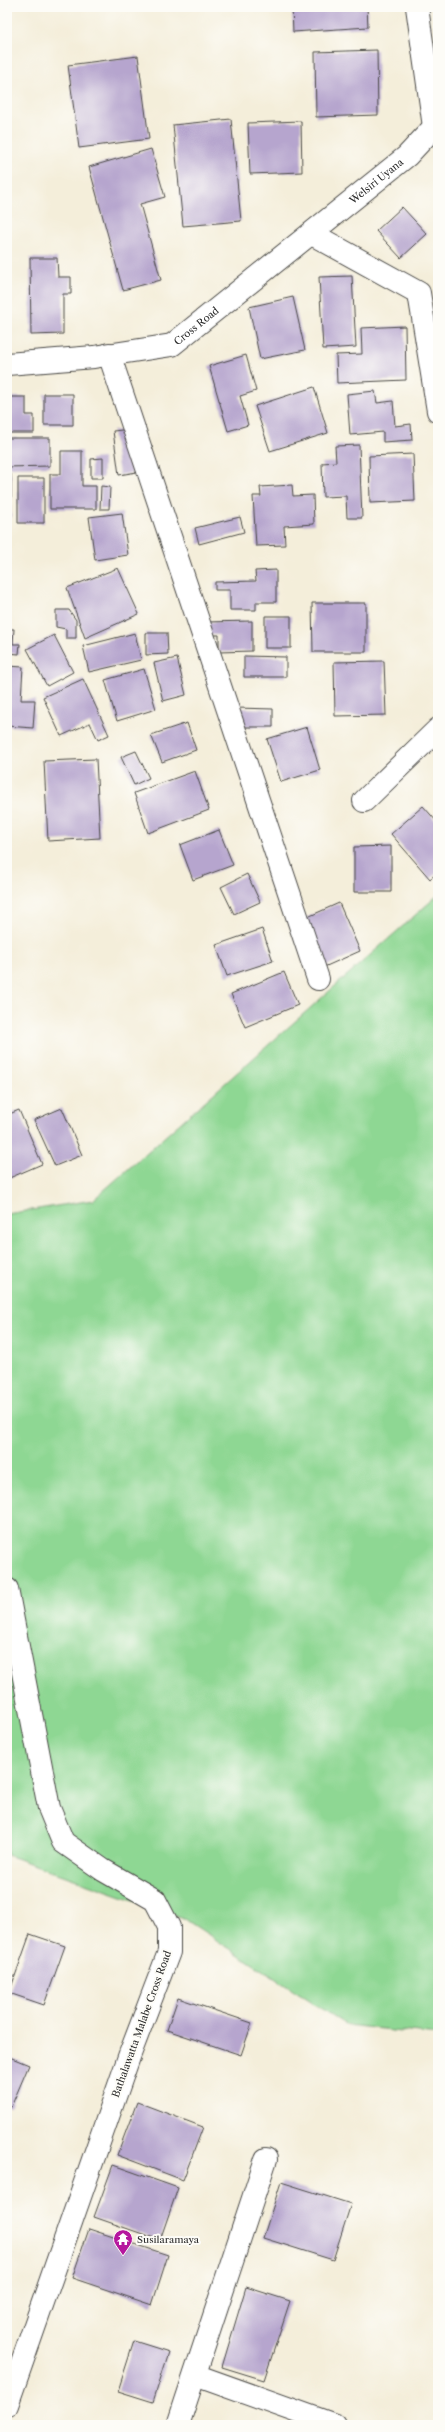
<svg xmlns="http://www.w3.org/2000/svg" width="445" height="2432" font-family="'Libre Caslon Text',serif">
<rect width="100%" height="100%" fill="#fdfcf7"/>
<filter id="ink" filterUnits="userSpaceOnUse"><feTurbulence type="fractalNoise" baseFrequency=".025" numOctaves="2"/><feDisplacementMap in="SourceGraphic" scale="8" xChannelSelector="R" yChannelSelector="G"/><feConvolveMatrix kernelMatrix="1 2 1 2 8 2 1 2 1" color-interpolation-filters="sRGB"/></filter>
<filter id="wash" filterUnits="userSpaceOnUse"><feTurbulence type="fractalNoise" baseFrequency=".012" numOctaves="4" result="noise"/><feDisplacementMap in="SourceGraphic" scale="16" xChannelSelector="R" yChannelSelector="G"/><feGaussianBlur stdDeviation="0.9" result="paint"/><feColorMatrix in="noise" values="0 0 0 0 0 0 0 0 0 0 0 0 0 0 0 0 0 1.4 0 .05"/><feComposite in="paint" operator="in"/></filter>
<g filter="url(#wash)">
<rect width="100%" height="100%" fill="#f4eeda"/>
<path fill="#8ed793" stroke="#5c815f" d="M438 895V2035L346 2025 183 1918 7 1855V1214L93 1200Z"/>
<g id="blocks">
<path fill="#b6a5ce" d="M292 7H367L368 27 293 32Z
M377 50 378 115 316 117 315 52Z
M138 56 149 139 79 148 68 65Z
M231 119 241 221 183 226 173 125Z
M301 121 302 172 250 174 248 123Z
M151 149 165 197 140 204 161 280 123 290 89 167Z
M402 207 427 234 401 258 376 231Z
M30 258H57L58 277H71V294H63V334L31 335Z
M352 276 356 347 323 349 319 277Z
M293 297 305 350 260 359 249 307Z
M405 326 406 380 337 383 336 355 362 354 361 328Z
M246 355 256 391 240 396 248 425 228 431 209 366Z
M314 387 328 433 270 451 255 406Z
M375 391 377 403 393 401 395 426 411 424 412 440 383 442V432L350 435 347 394Z
M44 394H73V425H44Z
M7 397H26V415H34V433H7Z
M131 429 137 472 119 475 113 431Z
M7 438H50V466L7 467Z
M359 445 362 518H347L346 496 323 497 322 463 336 462 335 446Z
M61 451H82V486H96V509H50V474H61Z
M413 454 415 501 370 503 369 456Z
M103 458V478H91V459Z
M7 474H11V517H7Z
M18 478H44V523H18Z
M292 485 293 496 313 495 314 524 284 526 285 545 256 546 253 496H261L260 487Z
M101 486 110 487 109 509H100Z
M122 513 128 555 95 560 89 517Z
M240 517 244 532 199 544 195 528Z
M118 568 139 614 85 638 67 588Z
M276 570V602H256V610H230V590H215V582L256 581 255 571Z
M312 603H366V652H313Z
M56 610H69L76 620V638H66V629L56 627Z
M265 616H291V648H265Z
M252 621V651L219 652V635H206L205 622Z
M7 629H14L13 644H20L19 654 7 653Z
M135 633 141 660 89 672 83 646Z
M146 633H167L168 654 146 655Z
M54 635 73 672 47 686 27 649Z
M244 656 286 657V677H244Z
M177 658 186 695 163 701 154 663Z
M384 661 386 715 335 716 334 662Z
M7 666 23 667 21 700H35L33 728 7 726Z
M144 669 156 709 117 721 105 680Z
M83 679 109 735 98 740 90 723 61 736 43 697Z
M236 708 273 709V727H235Z
M187 723 196 750 162 762 151 735Z
M307 727 320 770 281 782 267 739Z
M136 751 149 778 134 785 121 757Z
M96 759 100 838 48 841 44 761Z
M195 771 209 810 148 833 134 793Z
M423 806 438 823V872L430 879 391 834Z
M219 830 233 865 193 880 180 845Z
M391 846V892H354V847Z
M247 874 260 902 234 914 221 887Z
M339 903 360 951 322 968 301 920Z
M262 929 273 961 227 976 216 945Z
M284 972 298 1005 245 1027 231 994Z
M62 1108 82 1155 55 1166 34 1120Z
M19 1110 42 1164 7 1179V1115Z
M30 1934 65 1946 44 2005 9 1993Z
M178 1998 252 2023 241 2055 167 2030Z
M7 2056 29 2065 11 2107 7 2106Z
M137 2102 203 2127 183 2180 117 2155Z
M113 2165 178 2188 160 2240 94 2217Z
M281 2182 351 2204 333 2260 263 2238Z
M89 2229 168 2255 152 2305 72 2278Z
M246 2287 290 2301 264 2380 222 2367Z
M134 2341 169 2352 153 2402 118 2391Z"/>
</g>
</g>
<g filter="url(#ink)">
<use href="#blocks" fill-opacity="0" stroke="#494845" stroke-width="1"/>
<g fill="none" stroke-linecap="round" stroke-linejoin="round">
<g stroke="#494845" stroke-width="24">
<g id="minor">
<path d="M417 7 434 127"/>
<path d="M312 234 419 293 438 411"/>
<path d="M109 354 318 979"/>
<path id="s1" d="M7 364 94 357 172 345 407 156 434 127 438 129"/>
<path d="M364 801 438 729"/>
<path d="M7 1589 49 1808 63 1842 103 1870 155 1900 169 1927V1952L130 2054 7 2405"/>
<path d="M195 2375 335 2425"/>
<path d="M178 2425 266 2159"/>
</g>
</g>
<use href="#minor" stroke="#fff" stroke-width="22"/>
</g>
</g>
<defs>
<g id="temple-pin" transform="scale(1)"><path d="M0 17L-7.5 6A9.5 9.5 0 1 1 7.5 6Z" fill="#b5179e" stroke="#fdfcf7"/><path d="M0-6L5-2H3V0L6.5 2.5H4V6H1.5V3h-3V6H-4V2.5H-6.5L-3 0V-2H-5Z" fill="#fff"/></g>
</defs>
<g fill-rule="evenodd">
<use href="#temple-pin" x="123" y="2239"/>
</g>
<g text-anchor="middle" stroke-width="4" stroke-linejoin="round" paint-order="stroke">
<g font-size="10" fill="#2b2b2b" stroke="#fdfcf7">
<text dy="4" stroke="none"><textPath href="#s1" startOffset="428">Welsiri Uyana</textPath></text>
<text dy="4" stroke="none"><textPath href="#s1" startOffset="197">Cross Road</textPath></text>
<text transform="translate(141 2024) rotate(-70)" y="4">Bathalawatta Malabe Cross Road</text>
</g>
<g font-size="10" fill="#2b2b2b" stroke="#fdfcf7" text-anchor="start">
<text x="137" y="2243">Susilaramaya</text>
</g>
</g>
<rect width="445" height="2432" fill="none" stroke="#fdfcf7" stroke-width="24"/>
</svg>
